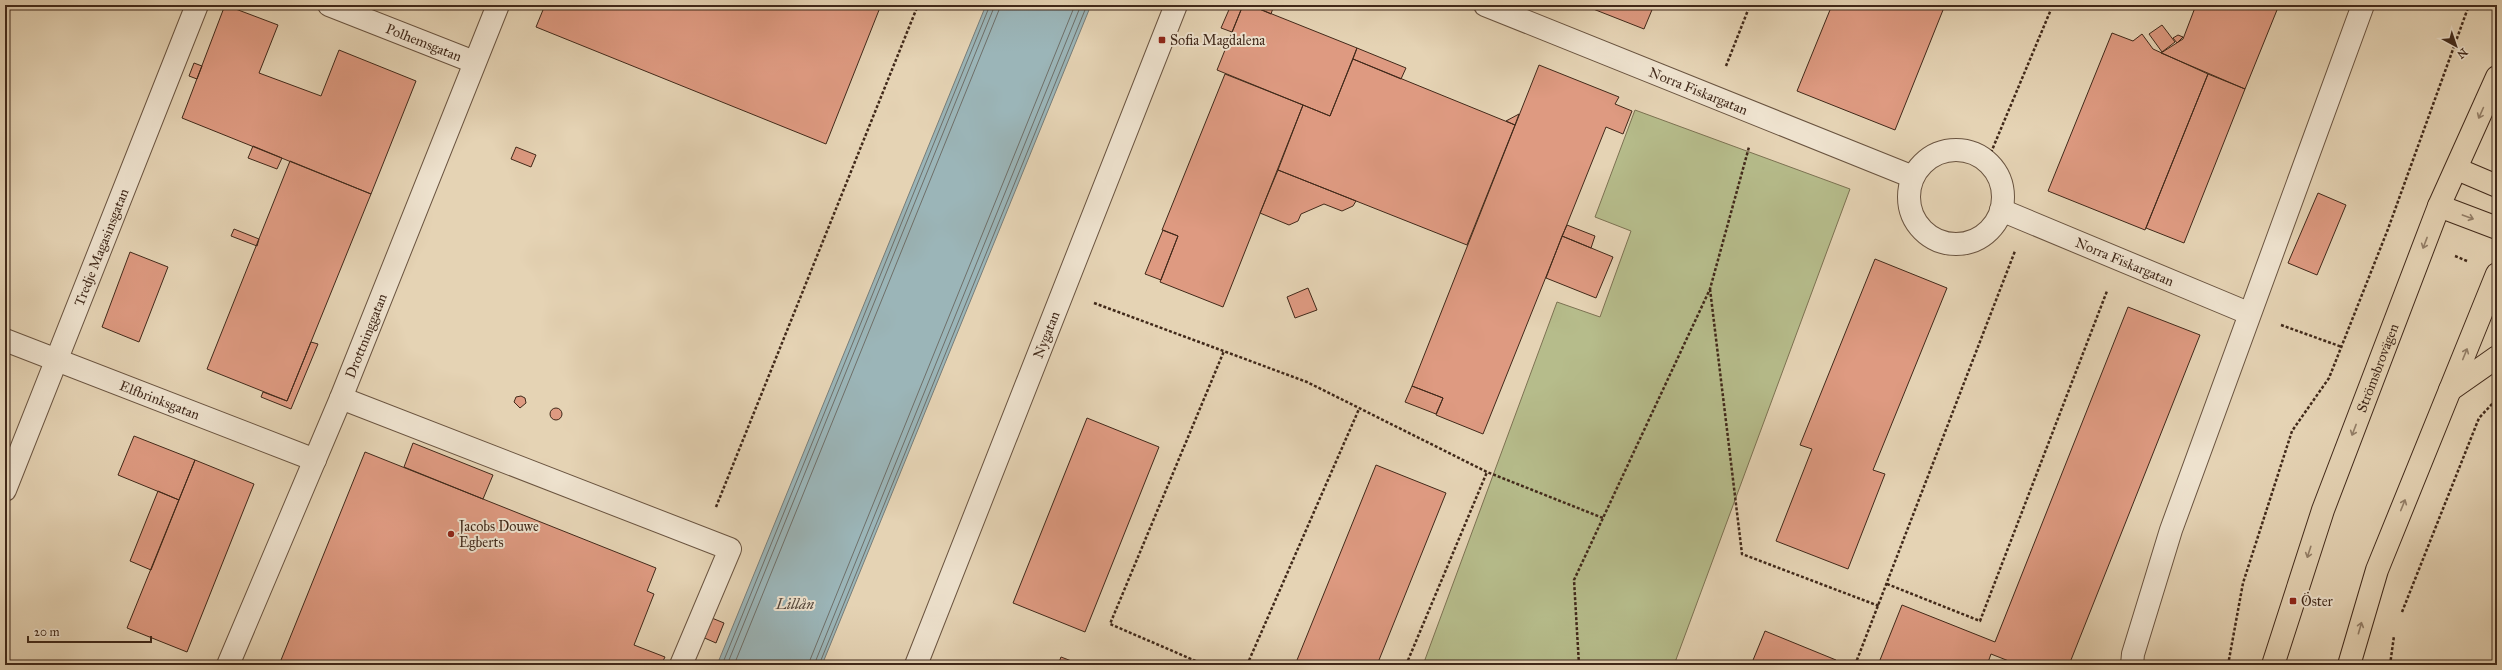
<svg xmlns="http://www.w3.org/2000/svg" width="2502" height="670" font-family="'IM FELL Great Primer',serif">
<rect width="100%" height="100%" fill="#e5d3b4"/>
<filter id="stains"><feTurbulence type="fractalNoise" baseFrequency=".005" numOctaves="4"/><feColorMatrix values="0 0 0 0 .2 0 0 0 0 .09 0 0 0 0 .02 0 0 0 .5 -.17"/></filter>
<radialGradient id="worn" r=".72"><stop offset=".6" stop-color="#630" stop-opacity="0"/><stop offset="1" stop-color="#630" stop-opacity=".3"/></radialGradient>
<path fill="#b6bc8b" stroke="#7c7252" d="M1635 110 1850 189 1674 665H1423L1557 302 1600 317 1631 231 1595 217Z"/>
<path fill="#9bb5b8" stroke="#777d79" d="M986 5H1091L822 665H717Z"/>
<g fill="none" stroke-linecap="round" stroke-linejoin="round">
<path stroke="#6e6f69" stroke-width="1" d="M722 665 990 5
M727 665 995 5
M734 665 1001 5
M808 665 1075 5
M814 665 1081 5
M819 665 1087 5"/>
</g>
<path fill="#de9a81" stroke="#41291a" d="M225 5 278 25 259 73 321 96 339 50 416 81 371 194 182 118Z
M545 5H881L826 144 536 27Z
M1231 5H1243L1232 32 1221 28Z
M1243 5H1258L1257 8 1357 48 1330 116 1217 70Z
M1259 5H1258H1274L1271 14 1257 8Z
M1583 5H1654L1644 29Z
M1832 5H1945L1895 130 1797 91Z
M2196 5H2279L2245 89 2161 53 2183 39Z
M2162 25 2175 42 2162 52 2149 34Z
M2112 33 2133 41 2142 34 2153 49 2208 74 2145 230 2048 191Z
M2178 35 2183 37 2177 43 2173 38Z
M1357 48 1406 68 1401 79 1353 59Z
M1353 59 1515 125 1467 245 1278 170 1303 105 1330 116Z
M194 63 202 66 197 79 189 76Z
M1539 65 1619 97 1615 104 1632 111 1623 134 1606 127 1483 434 1436 415 1443 398 1412 386Z
M1225 74 1303 105 1223 307 1160 282 1178 236 1162 230Z
M2208 74 2245 89 2184 243 2146 228Z
M1519 114 1515 125 1506 121Z
M253 146 282 158 277 169 248 158Z
M516 147 536 155 531 167 511 159Z
M290 161 371 194 287 401 207 369Z
M1278 170 1356 201 1353 206 1342 211 1324 204 1301 214 1298 221 1289 225 1260 213Z
M2318 193 2346 205 2317 275 2288 263Z
M1567 225 1595 236 1591 248 1562 236Z
M234 229 259 239 257 246 231 236Z
M1163 230 1178 236 1161 280 1145 274Z
M1562 236 1613 257 1596 298 1546 278Z
M130 252 168 267 139 342 102 327Z
M1875 259 1947 288 1873 470 1885 474 1848 569 1776 541 1812 449 1800 445Z
M1308 288 1317 310 1295 318 1287 297Z
M2128 307 2200 335 2069 665H2019L1991 654 1987 665H1878L1902 605 1995 642Z
M311 342 318 344 291 409 261 397 263 392 287 401Z
M1412 386 1443 398 1436 414 1405 402Z
M521 396 525 398 526 403 520 408 514 402 516 397Z
M550 414a6 6 0 1 1 12 0a6 6 0 1 1-12 0Z
M1087 418 1159 447 1085 632 1013 603Z
M134 436 195 460 179 500 118 475Z
M413 443 493 475 483 499 404 467Z
M365 452 656 568 647 591 654 594 634 645 665 657 661 665H279Z
M195 460 254 484 187 652 127 628Z
M1376 465 1446 493 1377 665H1295Z
M158 491 179 500 151 570 130 561Z
M707 616 724 623 716 643 700 636Z
M1765 631 1836 660 1834 665H1751Z
M1061 657 1082 665H1058Z"/>
<g fill="none" stroke-linecap="round" stroke-linejoin="round">
<g stroke="#6a5440" stroke-width="24">
<g id="minor">
<path id="s1" d="M329 5 474 62"/>
<path id="s2" d="M1485 5 1913 177"/>
<circle cx="1956" cy="197" r="47"/>
<path id="s3" d="M2001 210 2248 313"/>
<path id="s4" d="M5 340 315 460"/>
<path d="M341 398 730 549 681 665"/>
<path id="s5" d="M5 490 197 5"/>
<path id="s6" d="M228 665 341 398 498 5"/>
<path id="s7" d="M916 665 1176 5"/>
<path d="M2132 665 2133 654 2171 530 2363 5"/>
</g>
</g>
<g stroke="#41291a" stroke-width="24">
<g id="major">
<path d="M2457 169 2497 186"/>
<path d="M2439 206 2497 228"/>
<path d="M2450 390 2497 357"/>
<path id="s8" d="M2273 665 2323 510 2439 206 2497 77"/>
<path d="M2349 665 2377 570 2497 274"/>
</g>
</g>
<path stroke="#41291a" stroke-width="2.5" stroke-dasharray="3 2" stroke-linecap="butt" d="M1726 66 1750 5
M1987 162 2052 7 2059 5
M2455 256 2467 261
M1710 289 1742 554 1879 606
M1094 303 1307 382 1487 472 1603 518
M2281 325 2342 347
M716 507 918 5
M1887 584 1980 621 2107 291
M2402 612 2479 418 2493 403
M1205 665 1110 624 1224 351
M1247 665 1359 409
M1406 665 1487 472
M1579 665 1574 580 1710 289 1749 147
M1855 665 2015 251
M2228 665 2243 583 2292 431 2329 378 2388 229 2469 5
M2390 665 2394 636"/>
<use href="#minor" stroke="#eee2ce" stroke-width="22"/>
<use href="#major" stroke="#e5d3b4" stroke-width="22"/>
</g>
<defs><path id="oneway-shaft" d="M-6 0H5M1.5-3L5.5 0L1.5 3" fill="none" stroke-width="1.6" stroke-linecap="round" stroke-linejoin="round"/></defs>
<g stroke="#937e67">
<use href="#oneway-shaft" transform="translate(2481 113) rotate(114)"/>
<use href="#oneway-shaft" transform="translate(2468 217) rotate(20)"/>
<use href="#oneway-shaft" transform="translate(2425 243) rotate(111)"/>
<use href="#oneway-shaft" transform="translate(2465 354) rotate(-68)"/>
<use href="#oneway-shaft" transform="translate(2354 430) rotate(111)"/>
<use href="#oneway-shaft" transform="translate(2403 505) rotate(-68)"/>
<use href="#oneway-shaft" transform="translate(2309 552) rotate(108)"/>
<use href="#oneway-shaft" transform="translate(2360 628) rotate(-74)"/>
</g>
<g fill="#8f2418" stroke="#eee2ce" stroke-width="1.5">
<rect x="1158" y="36" width="8" height="8" rx="2"/>
<circle cx="451" cy="534" r="4"/>
<rect x="2289" y="597" width="8" height="8" rx="2"/>
</g>
<g text-anchor="middle" stroke-width="4" stroke-linejoin="round" paint-order="stroke">
<g font-size="14" fill="#41291a" stroke="#eee2ce" text-anchor="start">
<text x="1170" y="45">Sofia Magdalena</text>
<text x="459" y="531">Jacobs Douwe<tspan x="459" dy="16">Egberts</tspan></text>
<text x="2301" y="606">Öster</text>
</g>
<g font-size="14" fill="#41291a" stroke="#eee2ce">
<text dy="5" stroke="none"><textPath href="#s1" startOffset="102">Polhemsgatan</textPath></text>
<text dy="5" stroke="none"><textPath href="#s2" startOffset="230">Norra Fiskargatan</textPath></text>
<text dy="5" stroke="none"><textPath href="#s5" startOffset="261">Tredje Magasinsgatan</textPath></text>
<text dy="5" stroke="none"><textPath href="#s3" startOffset="134">Norra Fiskargatan</textPath></text>
<text dy="5" stroke="none"><textPath href="#s7" startOffset="355">Nygatan</textPath></text>
<text dy="5" stroke="none"><textPath href="#s6" startOffset="357">Drottninggatan</textPath></text>
<text dy="5" stroke="none"><textPath href="#s8" startOffset="315">Strömsbrovägen</textPath></text>
<text dy="5" stroke="none"><textPath href="#s4" startOffset="166">Elfbrinksgatan</textPath></text>
</g>
<g font-size="15" font-style="italic" fill="#53453a" stroke="#eee2ce">
<text x="795" y="609">Lillån</text>
</g>
</g>
<rect width="2502" height="670" fill="none" stroke="#e5d3b4" stroke-width="20"/>
<rect x="6" y="6" width="2490" height="658" fill="none" stroke="#41291a" stroke-width="2"/>
<rect x="10" y="10" width="2482" height="650" fill="none" stroke="#41291a"/>
<g transform="translate(2456 46) rotate(140)" stroke="#eee2ce" stroke-width="3" paint-order="stroke">
<path d="M0-3L7 15L0 10L-7 15Z" fill="#41291a"/>
<text y="-6" font-size="11" font-weight="bold" text-anchor="middle" fill="#41291a">N</text>
</g>
<path d="M28 636v6h123v-6" fill="none" stroke="#41291a" stroke-width="2"/>
<text x="34" y="636" font-size="12" fill="#41291a" stroke="#eee2ce" stroke-width="3" paint-order="stroke">20 m</text>
<rect width="100%" height="100%" filter="url(#stains)"/>
<rect width="100%" height="100%" fill="url(#worn)"/>
</svg>
